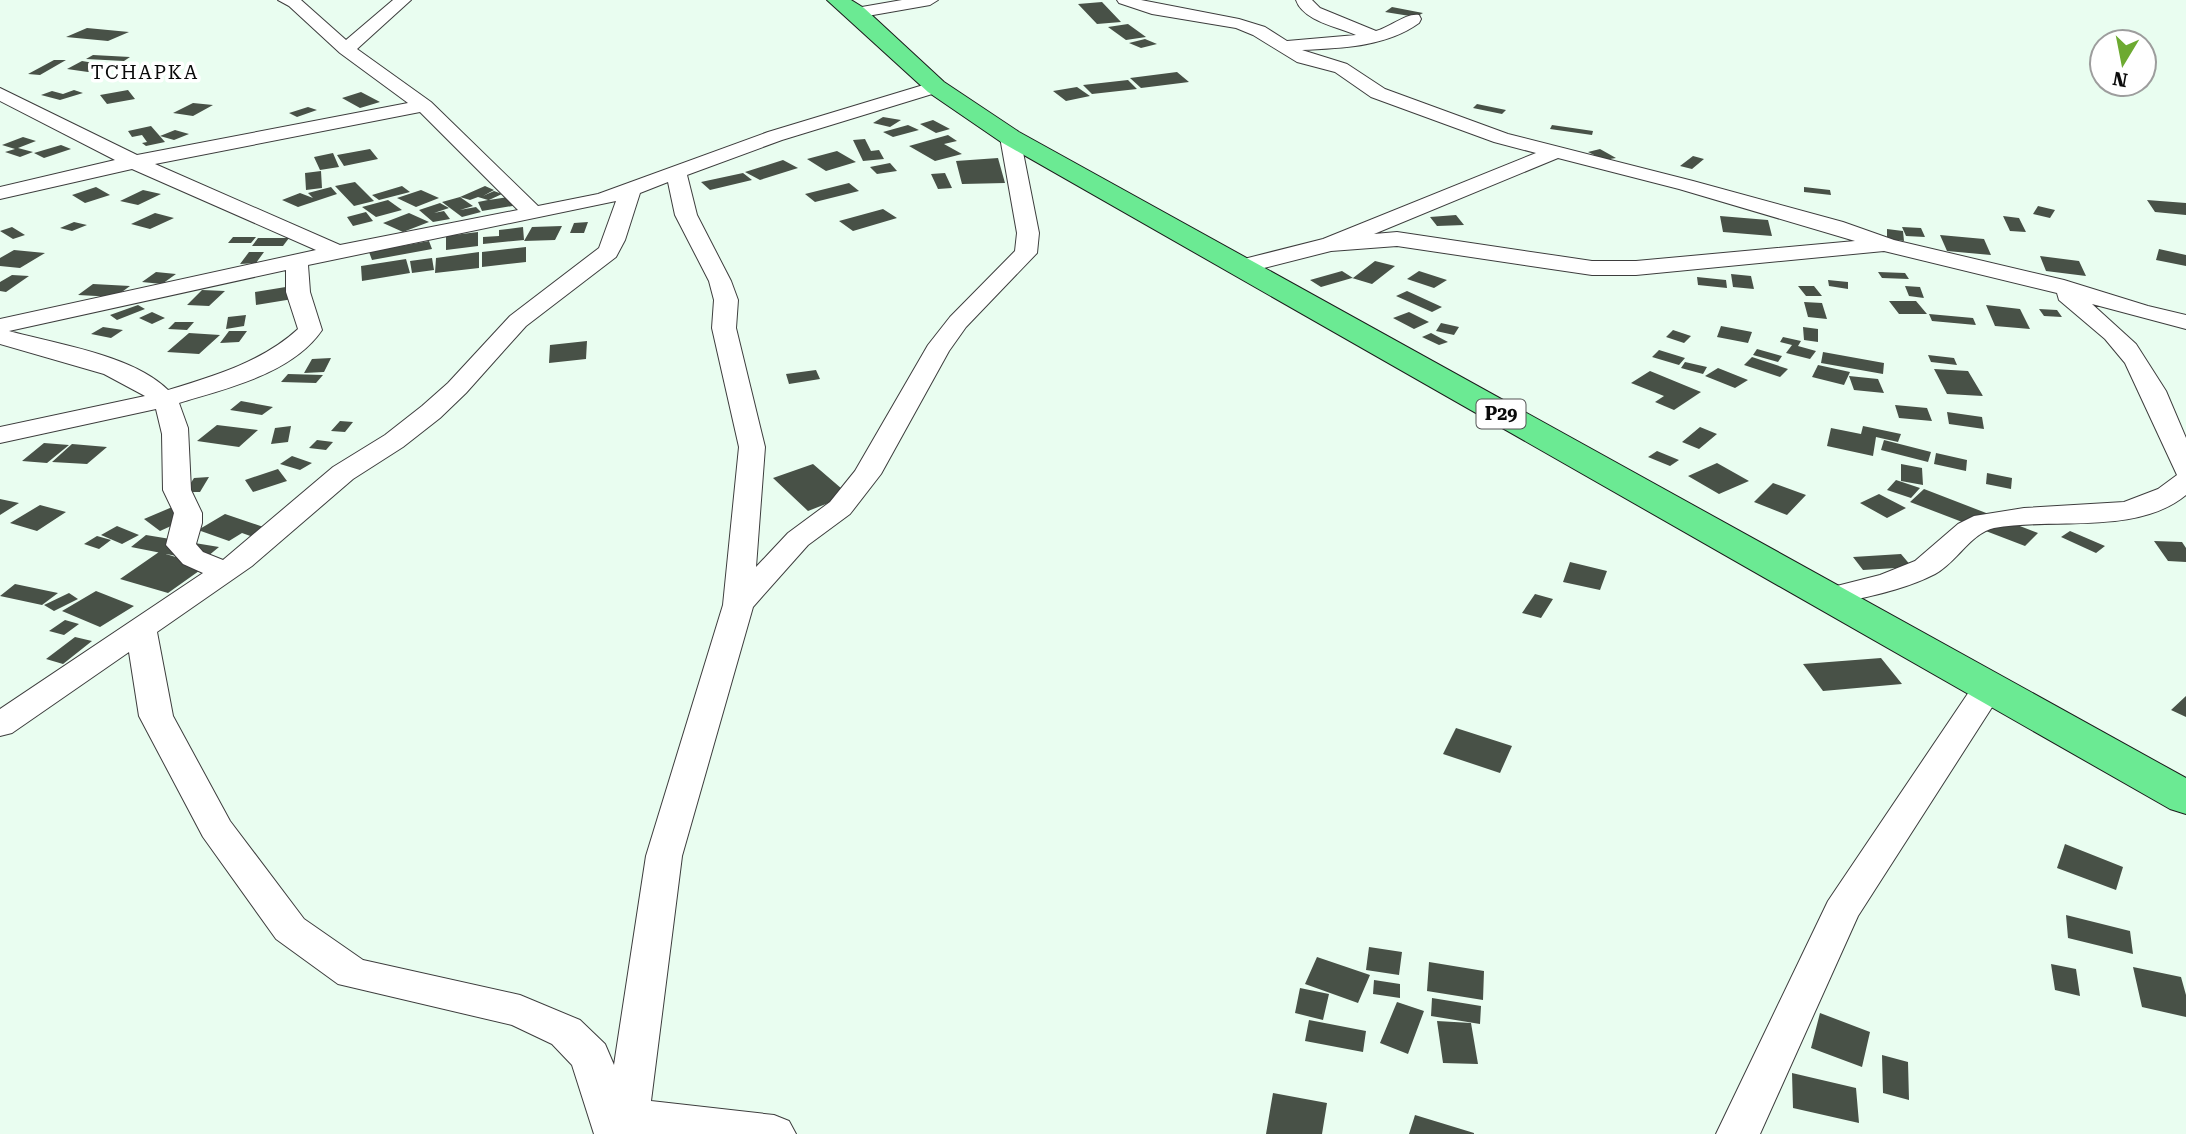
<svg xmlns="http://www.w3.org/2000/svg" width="2186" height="1134" font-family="'Roboto Serif',serif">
<rect width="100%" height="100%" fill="#e9fdf0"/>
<path fill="#485147" d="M1102 2 1121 22 1097 24 1078 4Z
M1392 7 1423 13 1416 17 1385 12Z
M1128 24 1146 37 1126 40 1108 27Z
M87 28 129 32 108 41 66 37Z
M1145 39 1157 44 1141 48 1129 43Z
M93 55 130 57 124 61 86 59Z
M54 60H66L40 75 28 74Z
M82 61 88 62 104 63 88 72 67 69Z
M133 67 134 79 120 81V68Z
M1177 72 1189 82 1141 88 1130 78Z
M1128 80 1137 89 1092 94 1083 85Z
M1077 87 1090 96 1066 101 1053 91Z
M74 90 83 93 60 100 41 95 52 91 63 94Z
M128 90 135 99 107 104 100 95Z
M361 92 380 102 360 108 342 98Z
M193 103 213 105 193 116 173 113Z
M1477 104 1506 110 1502 114 1473 108Z
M308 107 317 110 297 117 289 113Z
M883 117 901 120 890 127 873 123Z
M933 120 950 129 936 133 920 124Z
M908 125 919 130 893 137 883 132Z
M1552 125 1593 131 1592 135 1550 129Z
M151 126 165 142 146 146 142 143 147 142 142 135 132 137 128 131Z
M175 130 189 134 174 140 160 136Z
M948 135 957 141 944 144 962 154 935 161 909 146Z
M23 137 36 141 18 148 33 152 20 157 5 152 15 149 2 145Z
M865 139 871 151 879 150 884 159 863 161 853 140Z
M61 145 71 149 44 158 34 153Z
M370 149 378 159 344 166 337 155Z
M1600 149 1616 158 1604 160 1588 152Z
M837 151 856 162 826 171 807 159Z
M333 153 339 167 320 170 314 157Z
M1693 156 1704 159 1692 169 1680 166Z
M998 158 1005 183 962 184 956 161Z
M783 160 798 168 760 180 745 172Z
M890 163 897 171 877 174 870 167Z
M321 171 322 188 306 190 305 173Z
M743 173 752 180 710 190 701 182Z
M945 173 952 188 938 189 931 174Z
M355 182 374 201 354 206 335 186Z
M849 183 859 191 815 202 805 194Z
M402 186 410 192 379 200 372 195Z
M485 186 494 190 483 196 494 191 502 194 489 200 514 196 518 205 482 211 478 202 488 200 478 197 470 200 460 197Z
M96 187 110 195 85 203 72 195Z
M331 187 337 194 298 207 282 200 300 193 313 198 308 193Z
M1804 187 1830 190 1831 195 1804 192Z
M143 190 161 194 138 205 120 201Z
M421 190 439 198 416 207 397 198Z
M460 197 473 206 460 210 476 207 481 212 462 217 442 202Z
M388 200 402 210 376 217 362 207Z
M2147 200 2186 203V215L2155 212Z
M440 203 449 208 434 213 444 211 450 219 433 222 419 210Z
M2038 206 2055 210 2050 218 2033 214Z
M883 209 897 218 853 231 839 221Z
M366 212 373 221 353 226 347 217Z
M155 213 174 218 150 229 131 224Z
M409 213 429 222 403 232 383 223Z
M1456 215 1464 225 1437 226 1430 217Z
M1720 216 1768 220 1772 236 1723 232Z
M2003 216 2019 218 2026 232 2010 231Z
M74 222 87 225 72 231 60 228Z
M588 222 584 233H570L574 223Z
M562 226 555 240 524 241 532 227Z
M12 227 25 235 13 239 0 231Z
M523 227 524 240 483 244V237L499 236V230Z
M1902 227 1921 228 1925 237 1906 236Z
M1887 229 1903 231 1904 241 1887 239Z
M478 232V246L446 250V236Z
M1940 235 1984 239 1991 255 1947 251Z
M233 237H256L251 243H228Z
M258 238H289L283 246H252Z
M429 241 432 249 372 260 369 252Z
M526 247V262L482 267V252Z
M2159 249 2186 255V266L2156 260Z
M14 250 45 253 20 268 0 266V258Z
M249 252H264L256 263 240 264Z
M479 252V268L435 273 436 258Z
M2040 256 2079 261 2086 276 2046 271Z
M432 258 434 270 412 273 410 261Z
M406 259 410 273 362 281 361 266Z
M1375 261 1395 266 1372 284 1352 278 1321 287 1310 280 1342 271 1353 278Z
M1419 271 1447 280 1434 288 1407 279Z
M156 272 176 274 162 284 142 282Z
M1878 272 1905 273 1909 279 1882 278Z
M1731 274 1751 276 1754 289 1733 287Z
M12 275 29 276 6 292 0 291V282Z
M1697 277 1726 280 1727 288 1698 285Z
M1828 280 1848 282V289L1829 286Z
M93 284 130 286 115 297 78 295Z
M298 285 299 298 256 305 255 292Z
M1798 286H1814L1822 296H1806Z
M1905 286 1920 287 1924 298 1909 296Z
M202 290 225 291 209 306 187 305Z
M1407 291 1442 307 1432 312 1396 296Z
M1889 301H1916L1927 314H1899Z
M1804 302 1822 303 1827 319 1808 317Z
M138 305 145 309 117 320 110 315Z
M1986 305 2020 309 2030 329 1995 326Z
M2039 309 2057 310 2062 317 2044 316Z
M152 312 165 318 152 324 139 318Z
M1409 312 1429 322 1414 329 1393 318Z
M1929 314 1973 318 1976 325 1932 321Z
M246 315 244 326 226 329 228 317Z
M175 322H194L187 330 168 329Z
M1441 323 1459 327 1454 335 1436 331Z
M1721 326 1752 332 1748 343 1717 337Z
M103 327 123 330 111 338 91 334Z
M1803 327 1818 329V342L1804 340Z
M1673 330 1691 336 1684 343 1666 337Z
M229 331H247L239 342 220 343Z
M189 333 220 335 199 354 167 352Z
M1431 333 1448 342 1439 345 1422 337Z
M1783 337 1801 341 1798 346 1816 351 1810 359 1786 353 1792 345 1780 342Z
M587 341 586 359 549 363 550 345Z
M1757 349 1782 356 1778 362 1753 355Z
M1659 350 1685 358 1679 365 1652 357Z
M1823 352 1884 363 1883 374 1821 363Z
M1928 355 1954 358 1957 365 1931 362Z
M1752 357 1788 369 1780 377 1744 365Z
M331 358 324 372 304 373 312 359Z
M1685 362 1707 367 1703 374 1681 368Z
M1818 365 1850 372 1844 385 1812 377Z
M1718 368 1748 380 1735 388 1705 376Z
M1934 369 1968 371 1983 396 1947 394Z
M816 370 820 379 789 384 786 374Z
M1650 371 1701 392 1674 410 1655 402 1664 396 1631 383Z
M288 374 323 375 316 383 281 382Z
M1849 376 1878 379 1884 393 1854 390Z
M241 401 273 407 262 415 230 410Z
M1895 405 1927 408 1932 421 1899 418Z
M1947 412 1982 417 1984 429 1949 424Z
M340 421 353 422 345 432 331 431Z
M217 425 258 430 239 447 197 441Z
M291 426 288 442 271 444 275 428Z
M1863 426 1901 434 1898 442 1876 437 1873 456 1827 446 1831 428 1861 434Z
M1700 427 1717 434 1699 449 1682 442Z
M317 440 333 442 326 450 309 448Z
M1884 440 1931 452 1928 462 1881 450Z
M44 443 69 445 47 463 22 461Z
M72 444 107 447 87 464 52 462Z
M1657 451 1679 460 1670 466 1648 457Z
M1936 453 1967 460 1966 471 1934 464Z
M292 456 312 463 300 470 280 464Z
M1717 463 1749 481 1719 494 1688 476Z
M813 464 849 495 808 511 773 478Z
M1901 464 1922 468 1923 485 1901 481Z
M278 469 287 481 253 492 245 480Z
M1987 473 2012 478 2011 489 1986 484Z
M209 477 200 492H185L194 478Z
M1896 480 1920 488 1911 498 1887 490Z
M1773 483 1806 495 1787 515 1754 502Z
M1924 489 2038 533 2025 546 1910 502Z
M1879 494 1906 508 1887 518 1860 503Z
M0 499 19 503 0 515Z
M40 505 66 512 37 531 10 523Z
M177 505 193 516 160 531 144 519Z
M225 514 275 531 262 540 242 533 229 541 198 530Z
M117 526 139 535 122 544 101 535Z
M2070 531 2105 546 2096 553 2061 537Z
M146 535 219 547 202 561 131 547Z
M97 536 111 540 99 549 84 544Z
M2154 541 2182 542 2186 548V562L2168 561Z
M159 552 206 566 168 593 120 579Z
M1901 554 1912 567 1863 570 1853 557Z
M1570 562 1607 571 1600 590 1563 582Z
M15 584 58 593 42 605 0 596Z
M96 591 134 606 100 627 62 611Z
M69 593 78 599 54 611 44 605Z
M1535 594 1553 599 1541 618 1522 613Z
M65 620 79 624 64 635 49 631Z
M75 637 92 641 63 664 46 659Z
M1881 658 1902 684 1823 691 1803 664Z
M2186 696V717L2171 710Z
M1456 728 1512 746 1500 773 1443 754Z
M2065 844 2123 867 2116 890 2057 868Z
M2066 915 2130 931 2133 954 2068 938Z
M1369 947 1402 952 1399 975 1366 970Z
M1317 957 1370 975 1358 1003 1305 984Z
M1429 962 1484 971 1483 1000 1427 991Z
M2051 964 2076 969 2080 996 2055 990Z
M2133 967 2181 977 2186 995V1017L2142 1007Z
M1374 980 1400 984V998L1373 994Z
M1300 988 1329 994 1323 1020 1295 1013Z
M1432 998 1481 1006 1480 1024 1431 1016Z
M1397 1002 1424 1011 1408 1054 1380 1043Z
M1820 1013 1870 1032 1862 1067 1811 1048Z
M1309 1020 1366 1031 1363 1052 1305 1041Z
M1437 1021 1471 1023 1478 1064 1443 1063Z
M1882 1055 1908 1062 1909 1100 1883 1093Z
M1792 1073 1856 1088 1859 1123 1793 1108Z
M1273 1093 1327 1103 1322 1134H1266Z
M1415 1115 1474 1133V1134H1409Z"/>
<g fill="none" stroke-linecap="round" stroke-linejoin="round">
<g stroke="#3d3d3d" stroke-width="2">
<path id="street" d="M278 0H301L346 40 393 0H411L357 49 431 102 538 206 598 194 768 132 930 83H942L945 87 942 91 782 140 687 175 697 215 731 281 738 300 736 328 765 447 756 567 788 533 830 502 855 471 928 345 950 317 1015 251 1017 233 1000 137 1010 131 1020 137 1039 233 1037 253 966 327 949 351 881 474 850 514 808 545 753 607 682 856 651 1101 774 1115 789 1121 796 1134H594L572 1065 552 1044 512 1025 338 984 276 939 203 837 139 716 129 652 12 733 0 736V709L203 573 183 564 166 545 174 513 163 490 162 434 156 409 0 443V427L145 396 104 374 0 344V319L316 250 132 169 0 199V187L115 160 0 101V88L137 155 408 103 340 53 289 6ZM420 112 518 210 340 245 155 164ZM668 182 675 215 709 281 714 300 712 328 739 447 723 605 646 856 614 1065 605 1044 580 1020 520 995 363 960 304 919 230 821 173 716 157 632 252 566 353 479 403 447 440 418 466 393 526 326 616 257 625 240 640 193ZM616 201 599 248 510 316 448 383 422 406 385 435 333 467 223 560 203 552 196 544 202 523V513L191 490 188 428 179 403C227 388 292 374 322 330L310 292 308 265ZM286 270V292L298 329C262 362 214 376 168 390 133 355 56 344 9 331Z
M902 0H938L930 5 856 18 848 13 856 8Z
M1117 0H1141L1239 19 1265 27 1287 41 1356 35C1338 27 1303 21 1296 0H1312L1320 8 1376 31C1391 27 1405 13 1419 15L1421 19 1419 23C1386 47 1341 48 1302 50L1347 64 1385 89 1508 134 1693 181 1843 222 1894 240 2064 280 2148 306 2186 315V329L2092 304 2136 344 2166 391 2186 438V495C2136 536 2053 517 1994 528 1971 533 1956 563 1935 574 1902 591 1864 597 1828 606L1817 603 1813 597 1817 591 1880 575 1915 561 1958 524 1974 516 2024 508 2124 502 2158 489 2177 475 2125 363 2105 339 2059 300 2057 293 1884 251 1636 275H1592L1397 246 1331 251 1240 274 1232 272 1229 267 1232 262 1323 239 1536 153 1494 142 1371 97 1335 72 1297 62 1253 35 1236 28 1152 14 1119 3ZM1558 158 1679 189 1855 241 1636 261H1592L1397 232 1374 234Z
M1989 676 2001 680 2005 687 1858 916 1760 1134H1716L1828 901 1977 680Z"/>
</g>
<g stroke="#1b1b1b" stroke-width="2">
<path id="primary" d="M827 0H851L864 8 944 82 1019 132 2186 778V814L2170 809 1001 142 928 92Z"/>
</g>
<use href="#street" fill="#fff" fill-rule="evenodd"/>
<use href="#primary" fill="#6bea93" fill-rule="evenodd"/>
</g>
<g text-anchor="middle" stroke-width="7" stroke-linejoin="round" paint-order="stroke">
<rect fill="#fff" stroke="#545454" stroke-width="2" x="1476.5" y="399.5" width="49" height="29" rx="5"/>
<g font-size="18" font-weight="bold" fill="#0a0a0a">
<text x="1501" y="420">P29</text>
</g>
<g font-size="19" letter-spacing="2" fill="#0a0a0a" stroke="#fff">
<text x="145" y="79">TCHAPKA</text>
</g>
</g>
<g transform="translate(2123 63) rotate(190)"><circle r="33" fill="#ffffff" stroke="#9d9d9d" stroke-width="2"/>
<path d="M0-5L12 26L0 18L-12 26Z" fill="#6daa31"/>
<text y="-10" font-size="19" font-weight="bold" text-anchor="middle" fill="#0a0a0a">N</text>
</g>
</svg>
